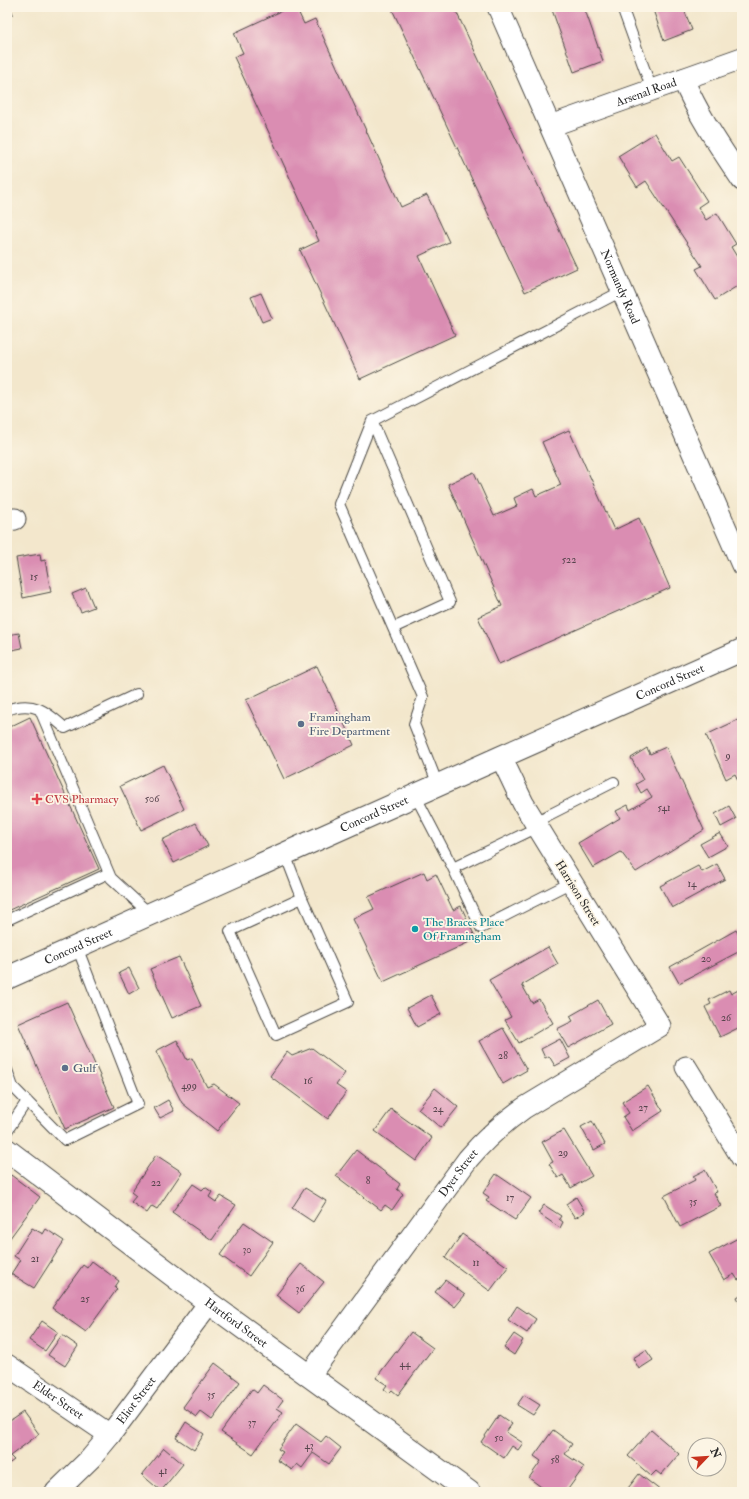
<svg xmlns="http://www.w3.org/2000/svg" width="749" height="1499" font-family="'IM FELL Double Pica',serif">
<rect width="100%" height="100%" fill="#fcf5e5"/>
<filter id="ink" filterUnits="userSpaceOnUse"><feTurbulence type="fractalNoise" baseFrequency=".025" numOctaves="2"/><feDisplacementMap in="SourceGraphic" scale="8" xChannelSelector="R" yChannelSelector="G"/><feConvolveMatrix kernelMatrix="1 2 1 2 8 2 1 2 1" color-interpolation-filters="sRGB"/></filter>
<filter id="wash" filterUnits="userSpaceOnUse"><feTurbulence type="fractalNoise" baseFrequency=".012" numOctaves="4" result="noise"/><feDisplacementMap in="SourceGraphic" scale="16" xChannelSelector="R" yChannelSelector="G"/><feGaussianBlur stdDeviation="0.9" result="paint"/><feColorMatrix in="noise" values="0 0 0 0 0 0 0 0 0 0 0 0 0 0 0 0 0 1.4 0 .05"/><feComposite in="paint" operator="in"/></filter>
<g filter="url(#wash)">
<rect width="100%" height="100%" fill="#f3e7cc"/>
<g id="blocks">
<path fill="#da8db2" d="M7 7H10L13 14 7 16Z
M290 7H296L304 24 315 19 401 207 427 195 449 242 419 256 455 335 360 379 300 250 319 241 234 57 243 53 234 33Z
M391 7H454L577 268 525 292Z
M551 7H584L603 61 574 72Z
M652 7H683L692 30 664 41Z
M655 133 672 161 679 157 707 201 698 207 706 220 717 213 736 244 731 247 742 265V283L715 300 696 269 702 266 646 181 637 187 618 156Z
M261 293 272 318 262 322 251 297Z
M569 430 614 530 639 518 670 588 499 664 478 617 502 606 448 484 474 472 494 516 517 506 514 498 533 489 536 496 561 485 542 442Z
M40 554 41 561 45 560 51 592 23 598 16 558Z
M86 588 94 607 81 612 72 594Z
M19 633 22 648 7 651V635Z
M317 666 354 745 284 779 246 700Z
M30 717 99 869 7 911V728Z
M742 718V788L735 774 726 779 706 735Z
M666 747 704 830 636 872 621 852 593 868 578 843 620 818 616 811 628 805 630 810 652 797 647 789 641 793 636 784 643 780 631 758 647 748 650 754Z
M163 765 184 809 141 830 120 786Z
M729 806 736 819 721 827 715 814Z
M196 823 208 846 174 863 162 840Z
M720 833 728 846 708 857 700 844Z
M717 864 725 879 672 908 660 886 698 866 702 872Z
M424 872 427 879 436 874 453 910 461 906 476 939 383 982 353 919 374 909 368 897Z
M736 930 742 941V950L679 983 670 967Z
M548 947 558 964 522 985 532 1003 539 999 553 1023 519 1043 505 1020 511 1017 489 980Z
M179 957 201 1006 172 1018 150 969Z
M129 968 139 988 129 994 119 973Z
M742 988V1026L720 1037 705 1007 711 1004 709 1000 729 990 731 994Z
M431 995 441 1014 417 1027 407 1008Z
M598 1000 611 1024 568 1048 557 1029 573 1021 570 1016Z
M67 1002 114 1107 65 1129 18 1024Z
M503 1028 527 1070 503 1084 479 1041Z
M560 1039 570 1058 555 1066 549 1056 545 1058 541 1049Z
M177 1040 187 1060 192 1058 207 1087 214 1084 239 1103 217 1131 182 1103 156 1051Z
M312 1048 345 1073 336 1085 346 1092 328 1119 270 1076 287 1052 292 1056Z
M742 1072V1081L738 1074Z
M648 1086 663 1111 632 1131 623 1117 629 1113 622 1102Z
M435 1088 458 1107 441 1128 418 1109Z
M168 1100 174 1111 160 1118 154 1108Z
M391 1109 432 1138 416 1161 375 1131Z
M592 1121 605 1144 594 1150 581 1127Z
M564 1130 592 1176 571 1188 563 1175 558 1178 549 1164 553 1162 542 1142Z
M356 1150 400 1184 397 1189 403 1194 392 1210 385 1205 381 1210 336 1176Z
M156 1155 182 1172 157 1209 152 1206 147 1213 131 1202 136 1196 131 1192Z
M705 1170 717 1192 714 1193 721 1206 680 1227 664 1196 695 1180 693 1176Z
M496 1174 531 1198 515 1220 486 1201 489 1197 483 1193Z
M11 1175 40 1197 7 1242V1181Z
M193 1184 202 1190 205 1187 212 1192 209 1197 216 1202 221 1196 236 1205 212 1240 172 1212Z
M305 1188 326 1201 313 1222 292 1208Z
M576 1197 585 1212 575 1218 566 1204Z
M544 1205 561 1216 559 1219 563 1222 560 1228 538 1213Z
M244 1222 273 1242 249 1276 220 1255Z
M32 1228 43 1234 46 1229 64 1241 34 1288 11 1274 20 1260 14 1256Z
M462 1234 508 1267 490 1291 445 1258Z
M738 1238 742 1246V1278L738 1280 734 1274 724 1280 709 1254Z
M92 1261 119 1281 115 1287 117 1289 86 1332 52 1308 83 1265 87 1268Z
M301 1264 324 1282 299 1313 276 1295Z
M445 1280 465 1295 455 1307 435 1292Z
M742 1294V1307L737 1297Z
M517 1306 536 1319 527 1333 508 1320Z
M42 1321 58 1332 45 1351 29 1340Z
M411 1332 433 1348 398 1395 392 1390 389 1393 384 1389 387 1385 376 1378Z
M514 1334 523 1340 514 1355 504 1348Z
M62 1335 78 1346 65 1366 48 1355Z
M646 1350 653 1360 639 1369 633 1358Z
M215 1363 240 1382 212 1420 201 1412 197 1417 183 1407Z
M263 1385 283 1400 277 1408 283 1412 253 1454 221 1432 252 1389 257 1393Z
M524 1395 540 1405 533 1415 517 1405Z
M23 1412 39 1434 10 1456 14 1460 7 1465V1423Z
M499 1415 512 1424 506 1432 523 1443 518 1450 512 1446 504 1458 481 1442Z
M186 1422 204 1434 194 1450 176 1438Z
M296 1424 321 1442 326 1436 341 1448 329 1464 313 1453 302 1468 297 1464 292 1470 277 1460 283 1452 278 1449Z
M553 1430 572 1444 565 1454 584 1467 566 1492H548L529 1478 541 1461 534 1456Z
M651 1430 679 1454 661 1475 656 1471 651 1476 628 1456Z
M164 1448 183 1464 161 1491 142 1475Z
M639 1474 661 1491 660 1492H625Z"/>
</g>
</g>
<g filter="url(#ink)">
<use href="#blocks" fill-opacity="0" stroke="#494743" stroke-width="1"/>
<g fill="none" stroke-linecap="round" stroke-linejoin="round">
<g stroke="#494743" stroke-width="12">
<path id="lane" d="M622 7 652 90
M372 421 450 602 393 628
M7 710C33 700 46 711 65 728L137 694
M40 710 111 878 150 914
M438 785 414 724 423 697 339 504 372 421 622 291
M415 795 453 868 481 928 572 882
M535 822 614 782
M285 854 302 898 348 1002 276 1035 230 931 302 898
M453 868 538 827
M7 920 109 873
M7 1070 13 1087 65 1140 138 1104 77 947
M7 1131 27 1101"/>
</g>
<g stroke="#494743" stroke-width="23">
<g id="street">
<path id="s1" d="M498 7 742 565"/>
<path d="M683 79C698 115 720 147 742 180"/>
<path id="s2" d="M550 126 742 58"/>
<path d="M7 520 15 519"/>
<path d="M686 1067 742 1158"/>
<path id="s3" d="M7 1365 110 1435"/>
<path id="s4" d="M309 1376 468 1159C485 1139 503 1123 524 1108L660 1026 523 803 501 757"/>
<path id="s5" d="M56 1492 91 1458 110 1435 209 1303"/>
</g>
</g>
<g stroke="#494743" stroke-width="24">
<g id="secondary">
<path id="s6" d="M7 1150 209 1303 469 1492"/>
</g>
</g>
<g stroke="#494743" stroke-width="24">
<g id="primary">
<path id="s7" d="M7 978 501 757 742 650"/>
</g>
</g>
<use href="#lane" stroke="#fff" stroke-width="10"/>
<use href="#street" stroke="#fff" stroke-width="21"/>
<use href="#secondary" stroke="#fff" stroke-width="22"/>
<use href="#primary" stroke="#fff" stroke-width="22"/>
</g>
</g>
<g fill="#5c6f8a" stroke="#fcf5e5" stroke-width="1.5">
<circle cx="301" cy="724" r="4"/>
<circle cx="65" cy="1068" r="4"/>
</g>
<path fill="#e0444e" stroke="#fcf5e5" stroke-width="1.5" d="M35 793h4v4h4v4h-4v4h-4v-4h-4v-4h4z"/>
<circle fill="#0f9aa8" stroke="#fcf5e5" stroke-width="1.5" cx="415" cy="929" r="4"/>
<g text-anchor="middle" stroke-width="3.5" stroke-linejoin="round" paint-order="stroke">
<g font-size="10" fill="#57444d">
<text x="569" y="563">522</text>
<text x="34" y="580">15</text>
<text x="728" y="759">9</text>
<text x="152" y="802">506</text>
<text x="664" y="811">541</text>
<text x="692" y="887">14</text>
<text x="706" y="962">20</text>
<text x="726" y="1021">26</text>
<text x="503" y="1059">28</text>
<text x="308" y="1084">16</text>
<text x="189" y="1089">499</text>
<text x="643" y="1111">27</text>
<text x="438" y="1112">24</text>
<text x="563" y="1156">29</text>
<text x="368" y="1184">8</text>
<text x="156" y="1186">22</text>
<text x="510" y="1201">17</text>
<text x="693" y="1205">35</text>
<text x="247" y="1253">30</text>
<text x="35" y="1262">21</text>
<text x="476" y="1266">11</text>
<text x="300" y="1292">36</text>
<text x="85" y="1302">25</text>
<text x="405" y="1367">44</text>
<text x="211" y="1398">35</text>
<text x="252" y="1426">37</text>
<text x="499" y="1441">50</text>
<text x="309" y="1449">43</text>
<text x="555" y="1463">58</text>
<text x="163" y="1474">41</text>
</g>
<g font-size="12" fill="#2b2b2b" stroke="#fcf5e5">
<text dy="4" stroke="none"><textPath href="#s2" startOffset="102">Arsenal Road</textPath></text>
<text dy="4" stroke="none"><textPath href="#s1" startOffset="305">Normandy Road</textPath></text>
<text dy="4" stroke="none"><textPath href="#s7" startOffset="726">Concord Street</textPath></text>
<text dy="4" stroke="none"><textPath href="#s7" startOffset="402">Concord Street</textPath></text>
<text transform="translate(578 893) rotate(58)" y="4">Harrison Street</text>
<text dy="4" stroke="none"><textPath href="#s7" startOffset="78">Concord Street</textPath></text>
<text dy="4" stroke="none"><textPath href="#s4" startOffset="252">Dyer Street</textPath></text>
<text dy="4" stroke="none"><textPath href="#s6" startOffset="287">Hartford Street</textPath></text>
<text dy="4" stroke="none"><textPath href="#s3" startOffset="62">Elder Street</textPath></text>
<text dy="4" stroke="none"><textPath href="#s5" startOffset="122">Eliot Street</textPath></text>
</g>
<g font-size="12" fill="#4e5e75" stroke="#fcf5e5" text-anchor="start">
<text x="309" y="721">Framingham<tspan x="309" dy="14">Fire Department</tspan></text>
<text x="73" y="1072">Gulf</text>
</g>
<g font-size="12" fill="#be3a42" stroke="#fcf5e5" text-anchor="start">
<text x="45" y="803">CVS Pharmacy</text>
</g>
<g font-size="12" fill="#0d838f" stroke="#fcf5e5" text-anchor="start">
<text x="423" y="926">The Braces Place<tspan x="423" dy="14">Of Framingham</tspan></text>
</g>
</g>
<rect width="749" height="1499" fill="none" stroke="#fcf5e5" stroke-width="24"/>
<g transform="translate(707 1457) rotate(65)"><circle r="19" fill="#fcf5e5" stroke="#a8a49b"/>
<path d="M0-3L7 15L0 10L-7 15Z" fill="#c8321e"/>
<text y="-6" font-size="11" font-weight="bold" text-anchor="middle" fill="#2b2b2b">N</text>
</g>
</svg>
